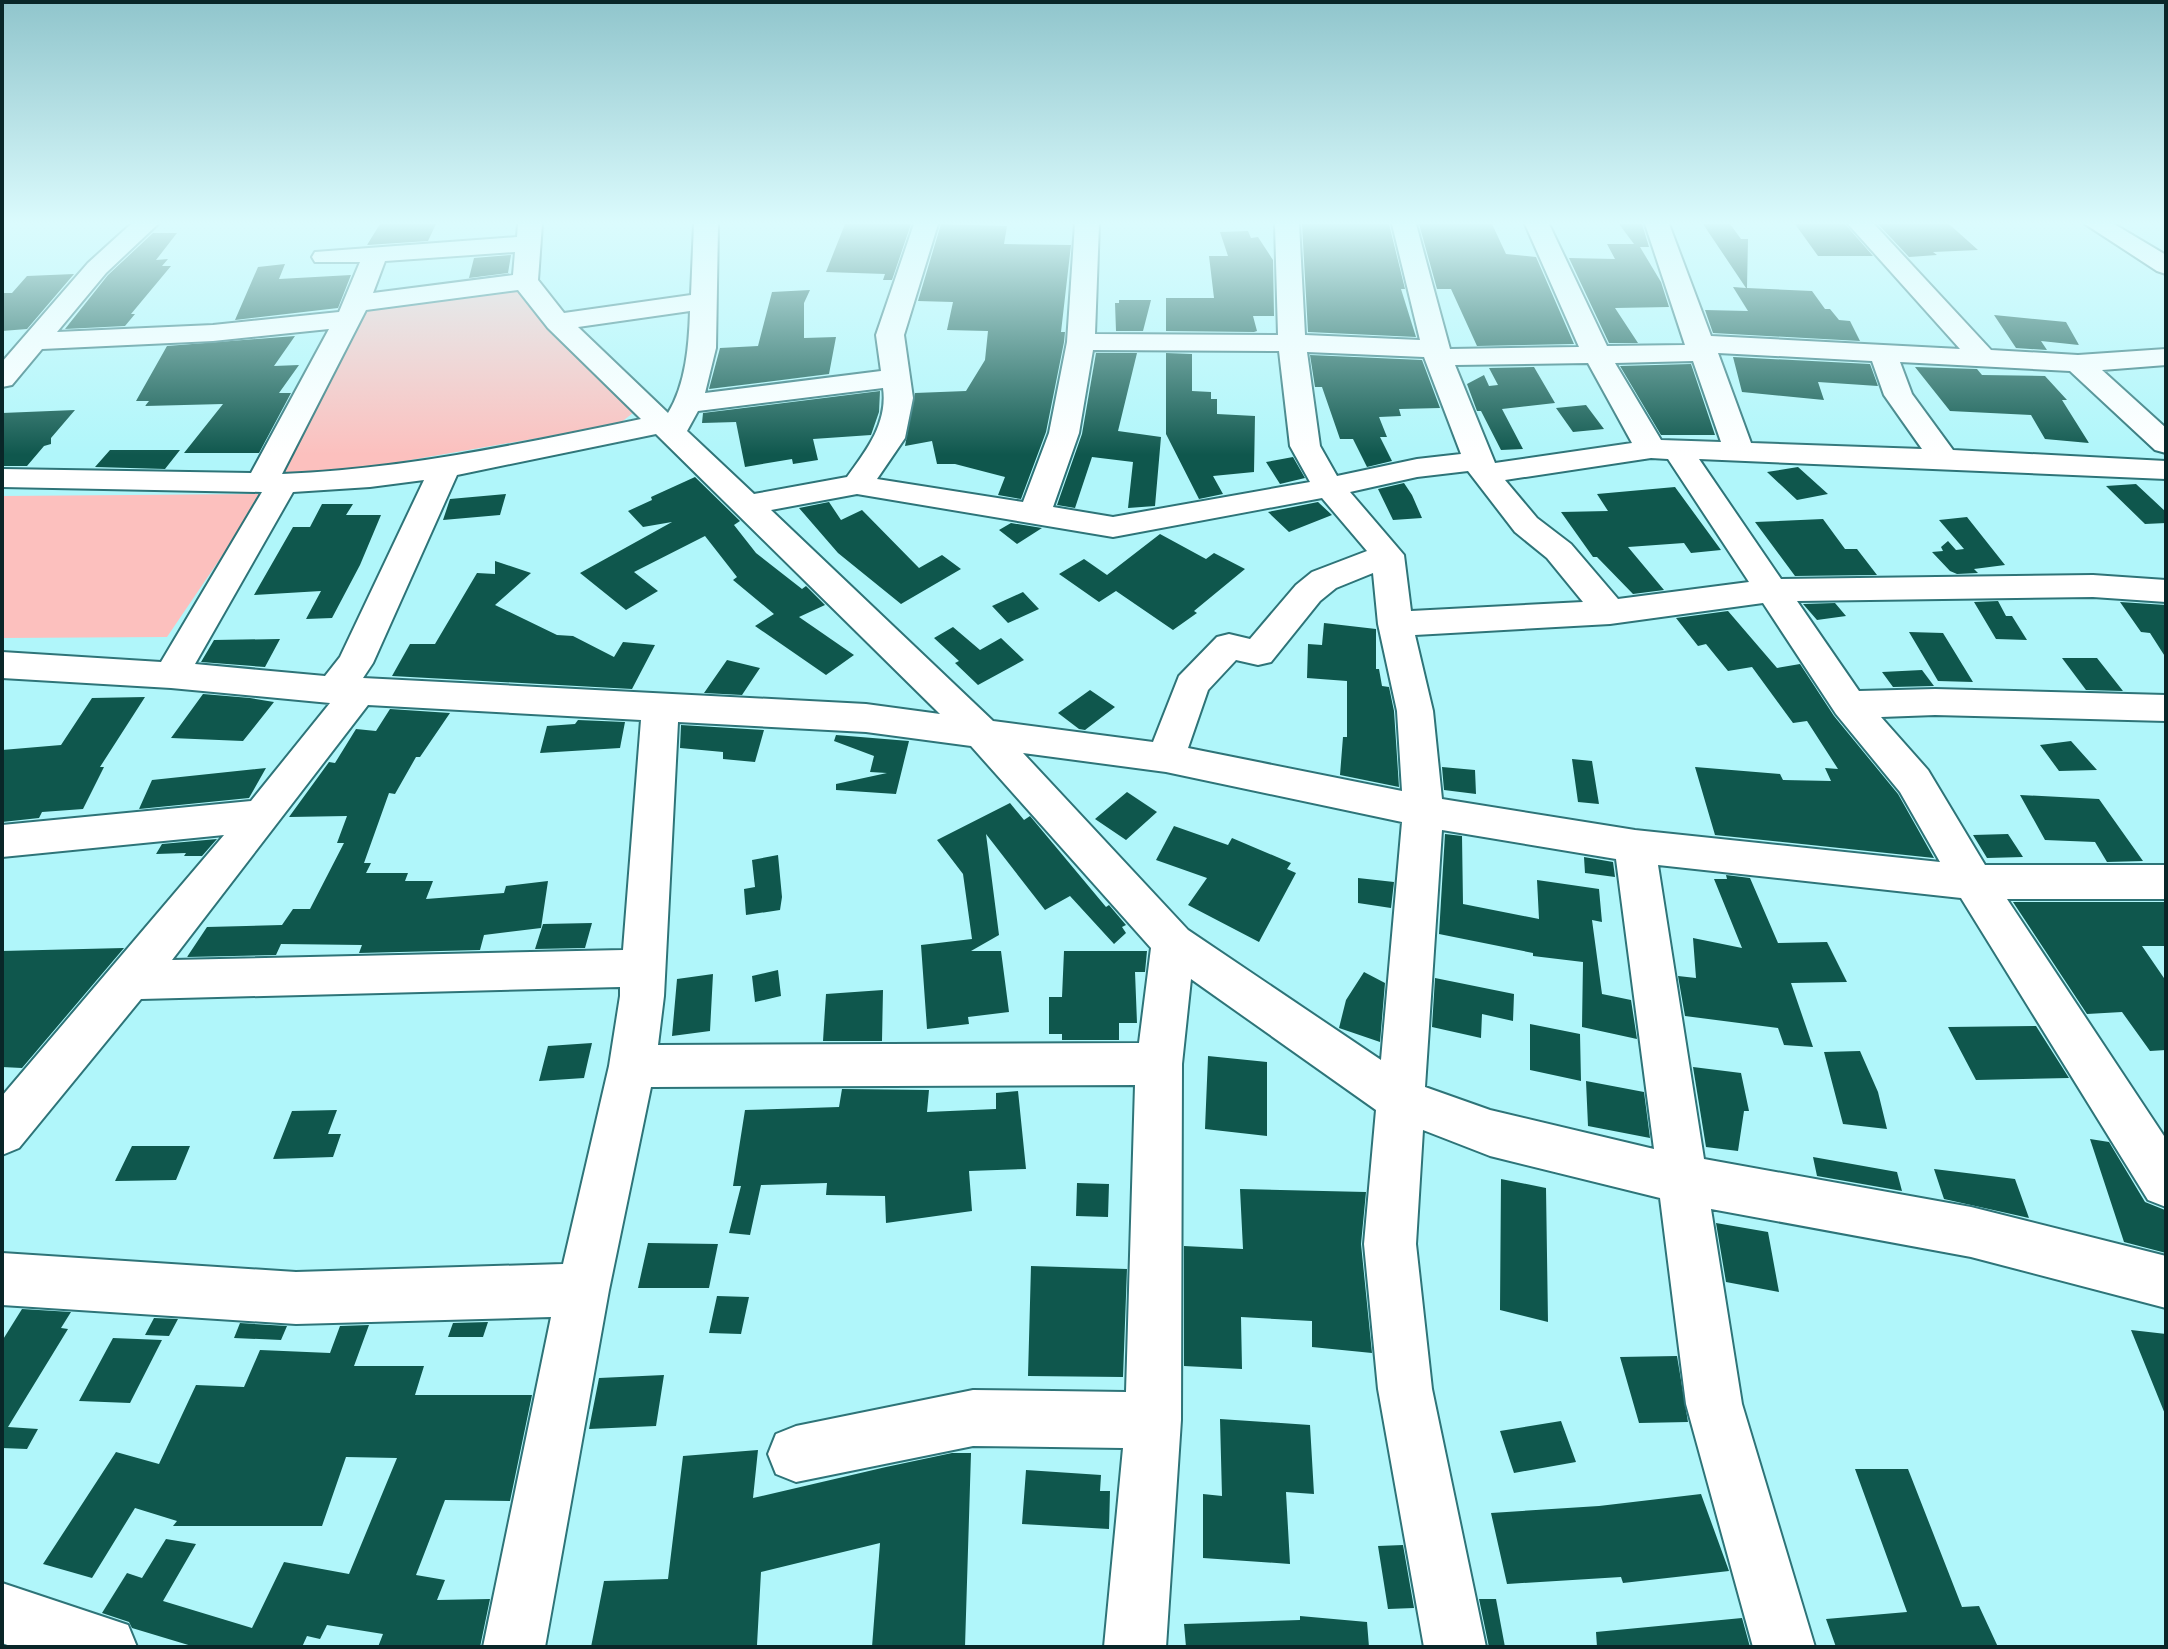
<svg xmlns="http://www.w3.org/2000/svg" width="2168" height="1649" font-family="'Titillium Web',sans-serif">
<rect width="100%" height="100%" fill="#b0f6fa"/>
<path fill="#fcc0be" d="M522 285 638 409 619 424 376 466 277 475 302 409 369 305Z
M264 494 167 637 2 638V496Z"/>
<path fill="#0f574d" d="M380 224H436L428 241 367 245Z
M845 224H911L892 280H883L885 274 826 272Z
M941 224 1007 226 1004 244 1071 245 1061 332H1065L1064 342 1046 432 1021 499 998 495 1005 477 955 464H937L932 441 905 446 915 393 966 391 985 360 988 331 947 330 953 302 918 301Z
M1302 224H1389L1405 289H1401L1416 337 1308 332Z
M1419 224H1492L1506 254 1536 257 1574 344 1477 346 1451 289H1437Z
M1619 224H1642L1649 247H1640L1661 282 1669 307 1615 308 1638 343H1609L1569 258 1615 259 1607 244H1634Z
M1703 224H1730L1741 239H1748L1747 288 1812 291 1825 309H1830L1839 320 1850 321 1860 341 1713 333 1705 310 1748 311 1733 287 1746 288Z
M1795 224H1845L1873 256H1818Z
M1878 224H1949L1978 250 1933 252 1937 255 1909 257Z
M1248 231 1251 238 1258 237 1273 260 1274 316H1253L1257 331 1254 332 1166 331V298H1214L1209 256H1228L1220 232Z
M153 233H177L156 260 168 259 162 266H171L131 314H135L125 326 65 329 108 275Z
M511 255 508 273 469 278 474 258Z
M285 264 279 279 351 275 338 308 235 320 258 267Z
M74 274 27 329 2 331V293H12L27 276Z
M810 290 804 303V338L836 337 829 374 709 389 720 348 758 346 772 292Z
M1119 300H1151L1143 331H1116L1115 303H1119Z
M1994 315 2066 322 2079 345 2041 341 2047 350 2016 348Z
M295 336 274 366 299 365 279 393H291L259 453H184L223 404 145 406 149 401H136L167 346Z
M1096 353H1137L1118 431 1161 437 1155 506 1128 508 1133 462 1092 457 1075 508 1057 505 1082 434Z
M1166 353 1192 354V391L1211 392V399H1217V414L1255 416 1254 472 1213 476 1223 494 1199 499 1166 434Z
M1310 355 1422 360 1440 408 1399 409 1401 416 1379 417 1387 437H1380L1392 461 1367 467 1353 439H1340L1322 387H1315Z
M1733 357 1870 364 1878 386 1818 382 1824 400 1742 392Z
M1691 364 1715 435H1661L1620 366Z
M1534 367 1555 403 1502 409 1523 449 1501 450 1481 411H1477L1467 384 1484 375 1489 386 1498 385 1489 368Z
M1915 367 1977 369 1982 375 2045 376 2067 400H2062L2089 443 2045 439 2031 415 1950 411Z
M880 391 879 412 871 435 813 439 818 460 793 464 792 459 745 467 736 422 702 423 703 413Z
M1586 405 1604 429 1573 432 1556 408Z
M75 410 51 438V444L44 446 27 466H2V413Z
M110 450H180L165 469 95 467Z
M1293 457 1305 478 1280 484 1266 462Z
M1798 467 1828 494 1797 500 1767 472Z
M695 477 740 521 734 525 756 553 802 589 806 586 825 605 799 617 854 655 826 675 755 626 774 614 733 580 737 577 705 536 634 572 658 591 626 610 580 573 672 522 643 527 628 511 652 500 651 497Z
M1404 483 1412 495 1422 518 1393 520 1378 489Z
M2136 484 2166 512V523L2145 524 2106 486Z
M1675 487 1721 550 1691 553 1684 543 1628 547 1664 590 1633 594 1597 557H1593L1561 512 1608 511 1597 494Z
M506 494 500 515 443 520 450 499Z
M829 502 841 520 862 510 919 568 942 555 961 569 901 604 838 553 799 508Z
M1318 502 1332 515 1289 532 1268 512Z
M322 504H353L346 515H381L360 565 332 618 306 619 321 591 254 595 293 527H310Z
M1967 517 2005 565 1974 569 1978 573 1957 574 1950 571 1932 552 1943 551 1941 547 1948 541 1956 550 1964 549 1939 520Z
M1823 519 1845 549H1857L1877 575 1795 576 1755 522Z
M1011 523 1042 528 1017 544 999 530Z
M1160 534 1206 559 1214 553 1245 569 1194 611 1197 613 1173 630 1116 591 1099 602 1059 574 1084 559 1107 575Z
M495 561 531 573 495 605 557 635 573 636 614 657 623 642 655 645 632 689 392 676 410 644H435L477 573 495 574Z
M1023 592 1039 609 1008 623 992 606Z
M1998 601 2006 616H2012L2027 640 1996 639 1974 602Z
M2120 602 2166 605V658L2150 633 2141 632Z
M1835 603 1846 616 1817 620 1803 604Z
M1728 611 1777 668 1800 664 1834 716 1898 794 1934 858 1715 835 1695 767 1780 774 1783 780 1831 781 1825 768 1838 769 1807 721 1793 723 1752 667 1728 671 1706 644 1698 646 1676 618Z
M1324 623 1376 629V669H1379L1382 686 1389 687 1394 711 1399 787 1340 775 1343 737H1347V681L1307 678 1308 644 1322 645Z
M953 627 980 650 1001 638 1024 660 978 685 955 663 959 661 934 638Z
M1909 632 1943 633 1973 682 1938 681Z
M280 639 265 667 201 662 214 640Z
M2062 658H2097L2123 691 2086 690Z
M727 660 760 668 742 695 704 693Z
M1922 670 1934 686 1893 687 1882 672Z
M1090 690 1115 707 1085 730 1079 729 1058 713Z
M203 694 250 698 274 702 243 741 171 738Z
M145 697 100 767H104L83 809 42 812 39 818 2 822V750L61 745 92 698Z
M390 709 450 713 420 757H416L395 794 389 793 364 863H371L366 873H408L405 881H433L426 899 504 893 506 886 548 881 541 928 484 935 480 950 359 953 362 945 281 944 276 955 187 957 207 927 282 925 293 909H310L344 843H337L347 816 289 817 329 762 335 763 356 729 376 731Z
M578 720 625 722 620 748 540 753 547 726 575 724Z
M681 725 764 730 755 762 723 759V752L680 748Z
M836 735 909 741 896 794 836 790V784L887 773 870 772 874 756 834 741Z
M2071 741 2097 770 2059 771 2040 745Z
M1572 759 1592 761 1599 804 1578 802Z
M1442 767 1475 770 1476 794 1444 790Z
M266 768 249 798 139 809 152 780Z
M1127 792 1157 812 1126 840 1095 819Z
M2020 795 2099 799 2143 861 2107 862 2095 842 2045 840Z
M1010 803 1024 820 1030 816 1106 907 1109 905 1126 925 1122 927 1126 933 1114 944 1070 896 1045 910 986 834 999 935 971 951H1001L1009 1012 968 1017 969 1024 927 1029 921 945 972 939 963 874 937 840Z
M1174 826 1228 845 1232 838 1291 863 1287 869 1296 873 1259 942 1188 905 1207 878 1156 860Z
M1445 834 1462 836 1463 904 1539 919 1537 880 1599 889 1602 922 1592 920 1602 994 1631 1000 1637 1039 1582 1027 1583 962 1533 956V953L1439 934Z
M2008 834 2023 857 1987 858 1973 835Z
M217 839 202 856H184L186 853 156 854 162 844Z
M778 855 782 897 780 910 746 915 744 889 755 887 752 860Z
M1584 857 1613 862 1615 877 1585 873Z
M1726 875 1750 878 1778 943 1827 942 1847 982 1791 983 1813 1047 1784 1045 1778 1028 1685 1016 1678 976 1696 978 1693 938 1742 948 1714 879H1727Z
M1358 878 1394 882 1391 908 1358 903Z
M2013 902H2166V946H2142L2166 981V1050L2150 1051 2122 1012 2087 1014Z
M592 923 585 948 535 949 543 924Z
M124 948 22 1068 2 1067V951Z
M1064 951H1147L1145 972H1135L1137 1023H1119V1040H1062V1034H1049V997H1062Z
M778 970 781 996 755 1002 752 976Z
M1364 972 1385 983 1380 1042 1339 1028 1346 1000Z
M713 974 710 1031 672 1036 677 979Z
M1435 978 1514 994 1513 1021 1482 1014 1481 1038 1432 1027Z
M883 990 882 1041H823L826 994Z
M1530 1024 1580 1034 1581 1081 1530 1070Z
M2036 1026 2069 1078 1976 1080 1948 1027Z
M592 1043 584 1078 539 1081 548 1046Z
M1860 1051 1878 1092 1887 1129 1843 1124 1824 1052Z
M1208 1056 1267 1062V1136L1205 1129Z
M1693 1067 1741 1073 1749 1111H1744L1738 1151 1706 1147Z
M1586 1081 1644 1092 1650 1138 1588 1126Z
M842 1089 929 1090 927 1112 996 1109V1093L1018 1091 1026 1169 969 1171 972 1211 886 1223 885 1196 826 1195 827 1183 761 1185 750 1235 729 1233 741 1186H733L745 1110 839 1107Z
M337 1110 328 1134H341L333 1157 273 1159 292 1111Z
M2090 1139 2109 1142 2145 1202 2165 1210 2166 1253 2124 1242Z
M132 1146H190L176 1180 115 1181Z
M1813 1157 1897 1172 1902 1191 1817 1176Z
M1934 1169 2015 1179 2029 1218 1944 1199Z
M1501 1179 1546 1188 1548 1322 1500 1310Z
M1077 1183 1109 1184 1108 1217 1076 1216Z
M1240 1189 1366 1192 1361 1244 1372 1353 1312 1347V1321L1241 1317 1242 1369 1184 1366V1246L1243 1249Z
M1716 1223 1768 1232 1779 1292 1726 1282Z
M648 1243 718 1244 709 1288H638Z
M1031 1266 1127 1269 1123 1377 1028 1376Z
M717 1296 749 1297 741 1334 709 1333Z
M22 1309 71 1312 61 1328 68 1329 8 1427 38 1429 27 1449 2 1448V1341Z
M154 1318 178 1319 169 1336 145 1335Z
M488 1322 483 1337H448L453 1323Z
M240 1323 287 1326 281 1340 234 1338Z
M369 1325 354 1366H424L415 1395H532L510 1501 445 1500 416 1575 445 1580 437 1600 490 1599 480 1647H378L383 1634 327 1625 320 1639 307 1636 302 1647H195L132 1628 129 1622 102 1613 127 1573 142 1578 166 1539 196 1544 163 1601 252 1628 284 1562 349 1574 397 1458 346 1457 322 1526H173L177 1521 135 1508 92 1578 43 1564 116 1452 159 1464 196 1385 244 1387 260 1350 330 1353 340 1326Z
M2131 1330 2166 1334V1414H2165Z
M113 1338 162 1340 130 1403 79 1401Z
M1677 1356 1688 1422 1639 1423 1620 1357Z
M664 1375 656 1426 589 1429 599 1378Z
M1220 1419 1310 1425 1314 1494 1286 1492 1290 1564 1203 1558V1494L1222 1496Z
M1561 1421 1576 1462 1514 1473 1500 1431Z
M758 1450 753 1498 886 1467 952 1453H971L965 1647H872L880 1543 761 1572 757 1645 591 1647 604 1581 668 1579 683 1456Z
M1855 1469H1908L1962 1607 1979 1606 1998 1647H1836L1826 1619 1907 1612Z
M1026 1470 1101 1475 1100 1491H1110L1109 1529 1022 1524Z
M1701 1494 1729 1571 1623 1583 1621 1577 1507 1584 1491 1513 1599 1506Z
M1403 1545 1414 1608 1388 1609 1378 1546Z
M1479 1599H1496L1505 1647H1489Z
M1300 1616 1367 1622 1369 1647H1186L1184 1624 1300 1620Z
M1742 1618 1750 1647H1597L1596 1632Z"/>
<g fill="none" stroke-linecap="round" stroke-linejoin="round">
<g stroke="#2e7478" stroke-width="4">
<path id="minor" d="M131 224H158L106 273 57 332 213 325 339 312 360 262H315L312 257 315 252 517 237 518 224H542L538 280 564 313 691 295 694 224H718L716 348 705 393 881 371 876 335 914 224H938L904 335 913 398 905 438 877 479 1023 502 1049 433 1067 342 1075 224H1099L1095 334 1278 335 1275 224H1299L1305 335 1420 340 1392 224H1416L1450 349 1579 347 1525 224H1549L1607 346 1685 345 1645 224H1669L1711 336 1960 349 1848 224H1874L1991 350 2078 355 2166 349V365L2102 370 2166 428V453L2155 450 2070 371 1900 362 1912 394 1953 450 2166 461V479L1699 459 1781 579 2093 575 2166 580V602L2093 597 1797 601 1859 691 1935 689 2166 695V721L1935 715 1881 717 1928 770 1985 865H2166V899H2007L2166 1139V1207L2148 1200 1961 898 1658 865 1704 1159 1971 1207 2166 1256V1308L1971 1257 1711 1209 1742 1404 1815 1647H1753L1686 1404 1660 1198 1490 1156 1423 1130 1416 1244 1432 1389 1486 1647H1424L1378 1389 1364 1244 1376 1110 1191 979 1182 1064 1181 1420 1166 1647H1104L1123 1448 973 1446 796 1482 776 1474 768 1454 776 1434 796 1426 973 1390 1126 1392 1135 1085 651 1087 609 1290 545 1647H483L551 1317 296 1324 2 1305V1253L296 1272 563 1264 609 1066 620 996V987L141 999 19 1148 2 1155V1096L224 835 2 857V825L251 801 330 703 171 688 2 678V652L161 662 262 492 2 487V469L251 473 329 329 213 341 42 349 12 385 2 387V362L88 263ZM515 252 513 275 373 293 385 261ZM518 290 548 328 641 419C521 444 404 469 282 474L366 310ZM690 311C689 344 686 384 668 413L578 327ZM1093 350 1279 351 1290 446 1310 482 1113 517 1053 507 1079 433ZM1307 352 1424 357 1461 454 1417 459 1337 476 1320 446ZM1718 353 1872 361 1884 395 1922 449 1751 443ZM1693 361 1721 442 1661 440 1615 363ZM1588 363 1632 443 1495 463 1455 365ZM883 388C888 423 866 451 847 477L754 494 687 431 698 411ZM656 434 940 714 866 704 363 678 373 663 457 475ZM1651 458 1668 459 1749 582 1618 599 1571 544 1537 518 1505 480ZM1468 471 1515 532 1547 558 1583 602 1411 611 1404 555 1350 492 1417 477ZM424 480 340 657 325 676 195 664 293 492 370 487ZM857 494 1113 537 1322 498 1367 551 1312 572 1296 585 1250 639 1229 634 1217 637 1179 676 1153 742 993 721 771 510ZM1373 573 1378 624 1397 711 1402 791 1188 748 1208 690 1236 660 1258 665 1271 662 1320 601 1336 588ZM1763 603 1836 714 1900 792 1940 862 1635 830 1442 799 1433 711 1415 635 1610 624ZM368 705 641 720 623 950 172 960ZM678 722 866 732 971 746 1151 948 1139 1043 658 1045 664 996ZM1023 753 1166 772 1402 822 1381 1060 1188 930ZM1442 830 1616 859 1654 1149 1490 1110 1425 1087Z
M2085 224H2114L2166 255V274L2157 271Z
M2 1583 128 1625 137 1647H13L2 1643Z"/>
</g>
<use href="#minor" fill="#fff" fill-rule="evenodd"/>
</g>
<linearGradient id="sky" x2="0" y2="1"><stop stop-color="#90c5cc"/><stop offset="0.49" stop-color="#dbfbfd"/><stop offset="1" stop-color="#dbfbfd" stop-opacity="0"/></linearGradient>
<rect width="2168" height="455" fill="url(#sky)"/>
<rect width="2168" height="1649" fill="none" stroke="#092628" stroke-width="8"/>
</svg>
